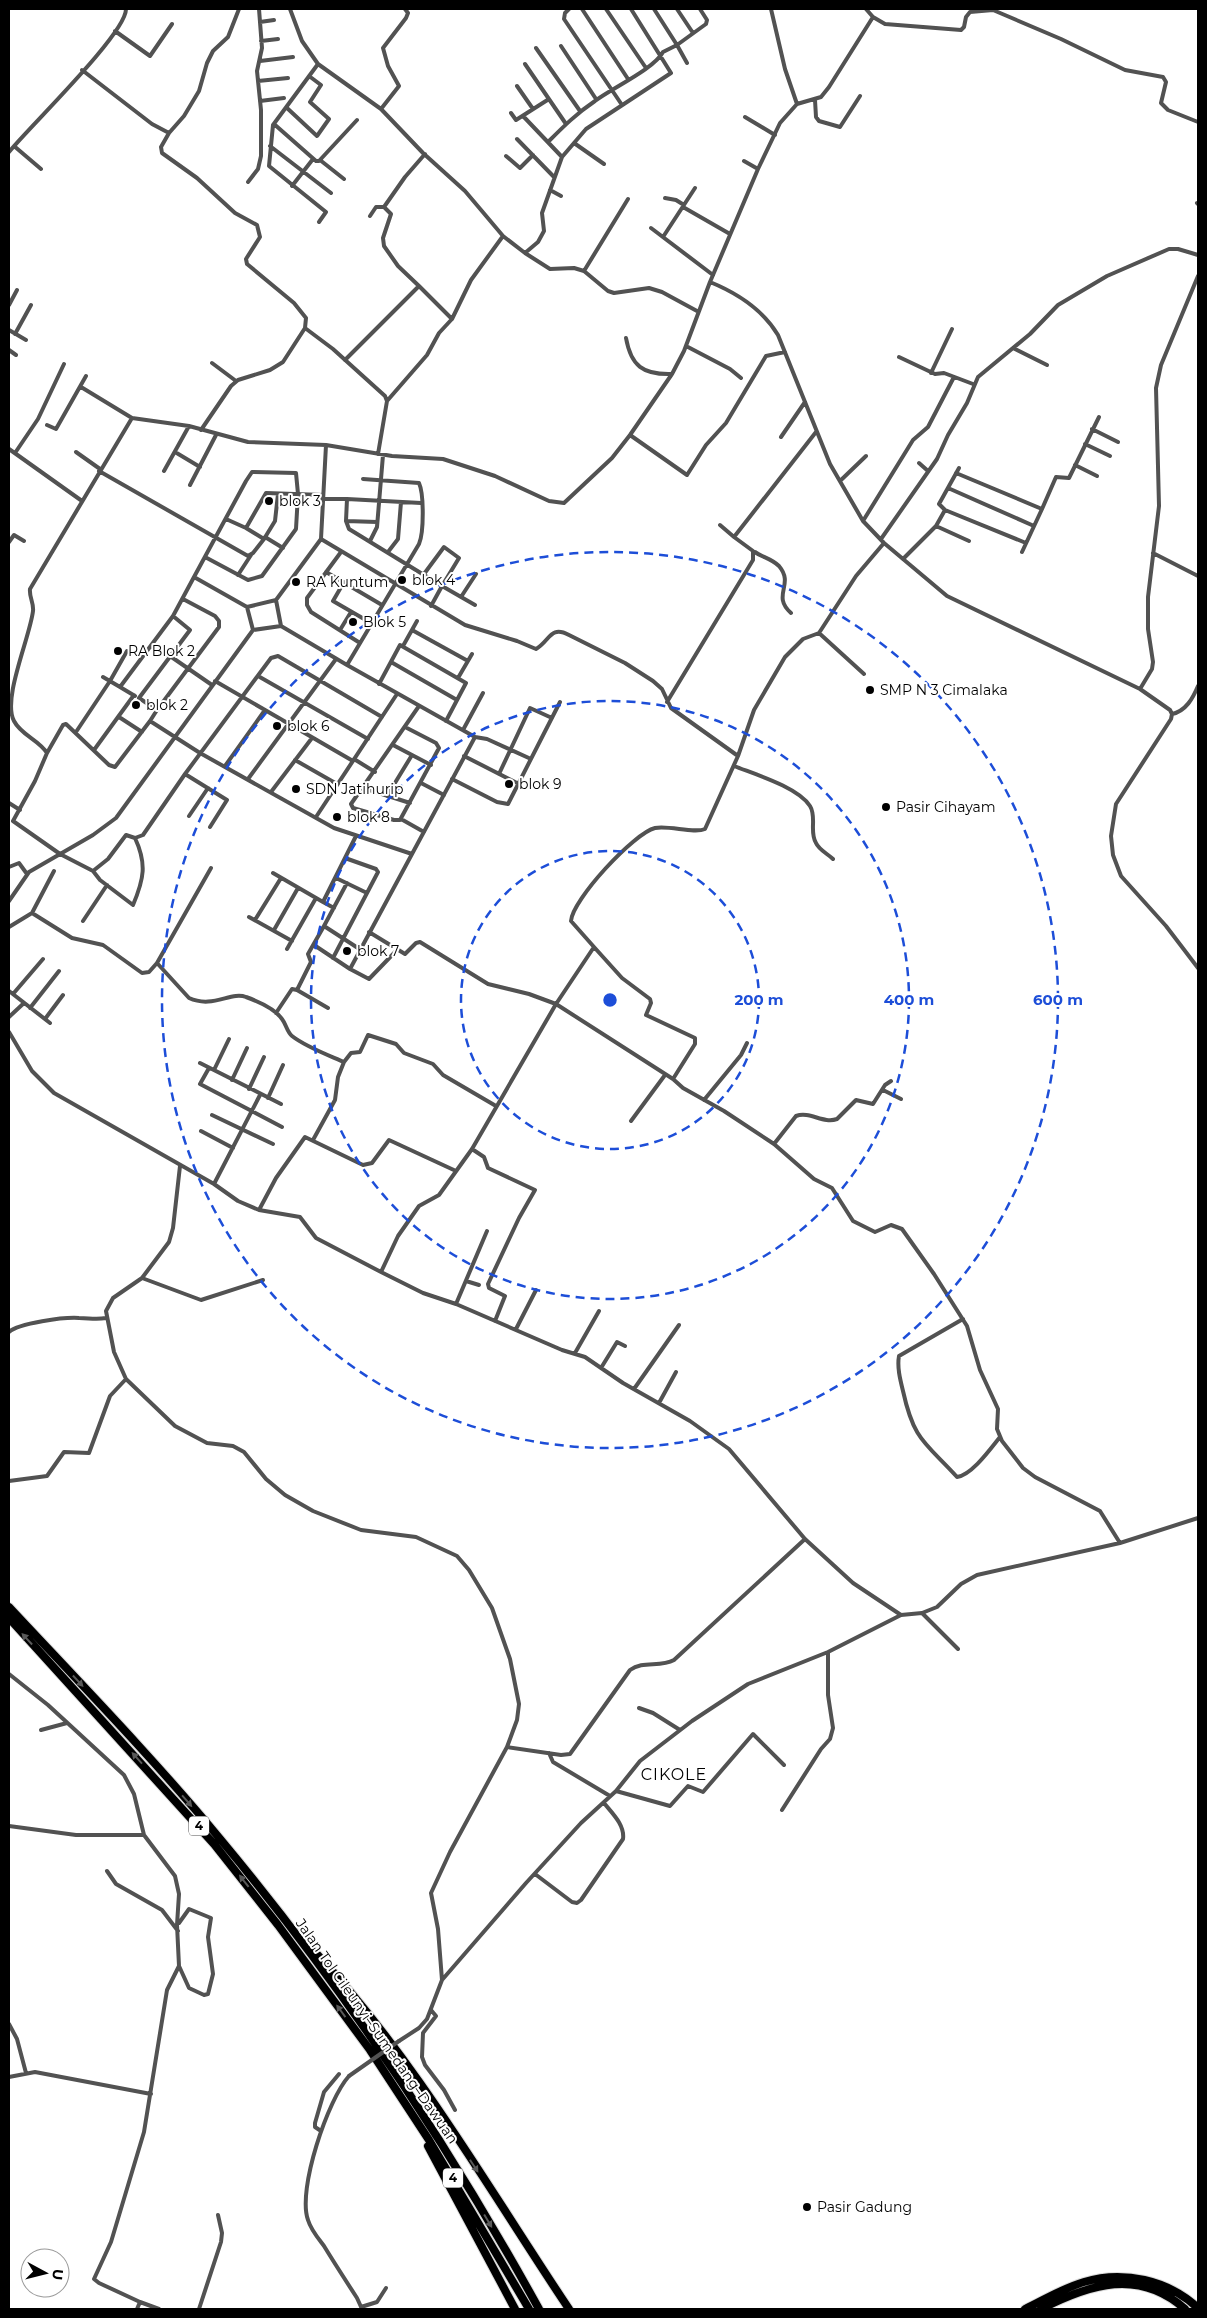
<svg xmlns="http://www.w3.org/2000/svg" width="1207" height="2318" font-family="Montserrat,sans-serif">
<rect width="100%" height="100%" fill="#fff"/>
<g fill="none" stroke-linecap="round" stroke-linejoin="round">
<g stroke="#dbdbdb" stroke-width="10">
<path id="motorway" d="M9 1607C80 1683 154 1759 221 1840 342 1985 448 2144 539 2309
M9 1618 214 1844 278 1925 370 2050 429 2140 529 2309
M315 1952C415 2059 488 2188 569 2309
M428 2146 515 2309
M1025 2309C1044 2300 1063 2288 1084 2282 1123 2270 1168 2280 1198 2308
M1041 2309C1090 2284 1139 2268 1185 2309"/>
</g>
<path stroke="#525252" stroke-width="4" d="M290 9 302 41 318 64 381 109 423 153 465 191 503 236 525 253 550 269 574 268 584 271 608 291 614 293 649 288 662 292 697 311
M569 9 565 13 564 19 622 105
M582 9 628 79
M606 9 646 68
M677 9 693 33
M771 9 785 69 797 104
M873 17 885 24 961 30 964 27 966 17 970 12 993 10 1061 39 1125 70 1163 77 1166 82 1161 103 1168 110 1198 122
M260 22 274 20
M115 31 150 56 172 24
M261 41 278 39
M561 46 596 99
M536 48 580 111
M260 61 293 57
M687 63 677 45 706 24 707 20 700 9
M318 64 273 125 269 166 326 212 319 222
M525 64 566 124
M82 70 152 124 169 133 161 147 162 153 197 178 235 213 257 225 260 237 246 259 247 264 294 303 306 318 305 328 333 349 385 396 387 401 378 454
M258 81 288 78
M517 86 533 109
M815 100 816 117 819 121 840 127 860 96
M260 101 284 98
M287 108 317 136 329 119 310 102 321 85 309 76
M381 109 399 86 388 66 383 48 406 18 408 13 405 9
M511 113 516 120 549 99
M523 116 562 157
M745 117 775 135
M274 124 316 161H319L357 120
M169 133 184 116 199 91 207 63 213 51 228 37 239 9
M517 139 554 177
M548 142C563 127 577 113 595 101 612 88 654 69 663 52L677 45 654 9
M574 143 604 164
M14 146 41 169
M270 146 331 193
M9 152C29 127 126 34 126 9
M506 156 520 168 533 155
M320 160 344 179
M744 161 758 169
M248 182 258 169 261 156V110L257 71 262 48 259 9
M292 186 313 159
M550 190 561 196
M665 198 676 200 684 205
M1197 203 1198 204
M683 207 730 234
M370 216 376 207H384L405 177 425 154
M651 228 713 275
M663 237 695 188
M525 253 538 242 544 231 542 213 562 157 586 129 671 73 631 9
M584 271 628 199
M710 282 758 169 780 123 797 104 821 97 829 87 873 17 866 9
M419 286 452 319
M9 305 17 290
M9 330 26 340
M15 334 31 305
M626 338C631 366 643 375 672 374
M686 346 730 369 741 378
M1013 348 1047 365
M9 350 16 355
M899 357 935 374 944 373 973 384
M345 360 419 286 398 266 384 246 383 238 391 214 384 207
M212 363 236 381
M931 373 952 329
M81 387 132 418
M387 401 427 355 439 333 452 319 471 280 503 236
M47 425 56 429 86 376
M1092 429 1118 442
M201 430 231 386 238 380 270 370 283 362 305 328
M630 435 687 475 706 445 726 423 766 356 785 352
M781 437 805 402
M1085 444 1110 456
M326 445 321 539 465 625 517 641 536 649C550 641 550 625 569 635L625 663 653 681 662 689 671 708 738 756 705 829C694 834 669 825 655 828 634 833 572 900 571 921L594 947 556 1004 529 994 488 984 420 942 416 943 405 954 369 932
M9 449 82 501
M76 452 100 469
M175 452 200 467
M15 453 38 419 64 364
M919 463 928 471
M1075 465 1097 476
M99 471 248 556 253 553 264 539 246 528 266 493 323 495
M164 471 189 426
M956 473 1042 509 1022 552
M840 481 866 456
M190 485 216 435
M948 488 1034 526
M322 499H347
M1042 509 1056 477 1069 478 1099 417
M945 510 1026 543
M226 519 246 528
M346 521 349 529 442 586 459 558 444 547 424 574
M863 521 913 440 928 427 954 377
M377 522 346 521 347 499 421 503
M720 525 734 537
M936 526 945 510 939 504 959 468
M265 537 283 548
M264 539 275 521 278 494
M321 539 276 600 281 626 347 665 419 544C424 532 424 494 419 483L363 479
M881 539 937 459 948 435 967 403 978 377 1030 334 1058 305 1107 276 1169 249H1178L1198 255
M370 541 377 527 383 455
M9 542 14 535 24 541
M341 552 307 598V605L311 612 360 643
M388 552 398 539 401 502
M755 552C762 557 772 559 779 566 795 585 771 595 791 613
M1153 553 1198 576
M205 557 248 580 262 576 296 529 298 494 296 473 252 472 246 481 194 577 247 607 276 600
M903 559 936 526 969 541
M326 572 382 605
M238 575 251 555
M344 582 333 601 371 623
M461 597 476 574
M431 606 442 586 475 605
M247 607 253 630 281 626
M340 630 351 612
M412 630 468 661
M819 633 864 674
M403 646 417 621
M152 647 170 656 212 685
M391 662 457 700
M258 676 368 739
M103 677 120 687 173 616 194 577
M458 678 472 654
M215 681 353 761
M379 684 400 645 466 683 446 721
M120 687 135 696
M1140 689 1152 669 1153 662 1148 629V597L1159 506 1156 388 1161 365 1198 276
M667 702 753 560V551L734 537 816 432
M157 710 219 627V621L215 616 183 599
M1172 714C1186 711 1193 698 1198 686
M119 717 142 732
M150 721 157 710 139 698 190 630 173 616
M405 727 436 743 439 748 400 820H394L353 808 351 804 419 706
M463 730 483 693
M76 732 110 681 127 651
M475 737 487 739 531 759
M393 745 431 765
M94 750 134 695
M47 753 63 725 66 724 109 765 115 767 150 721 200 753 334 828 412 854 475 737 347 665
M464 756 519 784
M738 756 754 710 785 657 803 639 819 633 856 576 884 543
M354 759 375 772
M295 760 337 784
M225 766 265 710
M734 766C754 774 798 787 810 806 817 817 809 832 816 843 819 850 828 854 833 859
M185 774 143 835 135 838 126 835 108 859 93 871 60 854 13 821 35 781 47 753C39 740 21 735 14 721 2 699 30 637 33 611 34 603 29 597 30 589L132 418 189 426 248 442 326 445 392 456 443 459 495 476 549 501 564 503 612 458 630 435 672 374 684 351 710 282C737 293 763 310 778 335L830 464 863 521 884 543 947 596 1140 689 1170 710 1172 714 1171 719 1116 804 1111 836 1113 855 1121 876 1166 926 1198 968
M499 774 530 708 552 718
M248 779 336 659
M452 779 497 802 508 804 560 702
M421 783 444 795
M363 788 410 803
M271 792 312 738
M387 796 412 755
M9 803 20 810
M189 816 208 788
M316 817 397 694
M401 819 424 832
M210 827 227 800 185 774 271 658 278 656 382 717
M9 867 19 863 27 874
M93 871 100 880 133 905C144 879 147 864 135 838
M273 873 323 902 356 836
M336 878 367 893
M347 883 324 926 361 950
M9 901 29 872 93 835 116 818 253 630
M323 902 334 908
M32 913 72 938 103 945 142 973 149 972 157 963 189 998C213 1009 231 991 246 997 257 1001 275 1009 282 1019 286 1024 287 1032 292 1036 306 1047 328 1055 344 1062L351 1053 360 1052 368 1035 396 1044 404 1053 433 1064 443 1075 496 1106
M249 917 292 941
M255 920 281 878
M83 921 107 885
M9 927 32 913 54 871
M274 930 298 888
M314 945 350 969 412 854
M594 947 622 978 650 999 651 1003 646 1015 695 1038V1044L673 1079
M287 949 316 898
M333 958 378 872 376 869 345 858
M157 963 211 868
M350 969 369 979 397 950
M297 990 328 1008
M9 991 50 1023
M13 994 43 959
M30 1008 59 971
M276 1013 292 989 297 990 311 962 308 954 324 926
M9 1017 24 1003
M45 1019 63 995
M9 1032 32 1071 54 1093 214 1184 238 1201 259 1210 300 1217 316 1238 381 1272 398 1236 419 1206 439 1195 472 1149 556 1004 673 1079 683 1088 724 1111 774 1144 814 1179 832 1188 853 1221 875 1232 891 1225 902 1229 934 1274 967 1326 980 1370 998 1409 997 1429 1002 1441 1023 1468 1035 1477 1100 1511 1120 1543
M200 1063 281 1104
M209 1068 200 1084 282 1127
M214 1070 229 1039
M232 1080 247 1048
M249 1089 264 1057
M883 1090 901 1099
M268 1098 283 1065
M704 1100 741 1055 747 1043
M212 1115 273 1144
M631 1121 665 1075
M201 1131 233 1148
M313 1140 335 1100 338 1077 344 1062
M774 1144 796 1116C810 1111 823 1124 837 1119L856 1100 873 1104 885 1085 891 1081
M472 1149 484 1157 488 1168 535 1190 519 1218 488 1284 489 1288 505 1296 495 1321
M180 1166 173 1228 169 1242 142 1278 113 1298 106 1311 114 1352 126 1379 175 1426 207 1443 233 1446 244 1452 266 1479 285 1495 313 1511 361 1530 416 1537 457 1556 469 1570 492 1608 510 1659 519 1704 517 1720 507 1747 450 1852 431 1893 438 1929 442 1980
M214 1184 260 1095
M259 1210 276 1178 305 1137 363 1165 372 1163 389 1140 456 1171
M381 1272 423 1293 456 1304 562 1350 585 1357 623 1383 690 1421 729 1449 805 1539 853 1583 901 1615
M142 1278 201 1300 263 1280
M466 1281 479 1285
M456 1304 487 1231
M963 1319 899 1356C897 1367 900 1379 903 1391 914 1441 925 1442 957 1477 972 1475 991 1448 1000 1437
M516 1329 536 1290
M9 1332C19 1323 64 1317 79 1318 89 1318 96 1320 106 1318
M575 1353 599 1311
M601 1368 617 1342 625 1346
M634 1389 679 1325
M659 1403 676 1372
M9 1481 47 1476 64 1452 89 1453 110 1396 126 1379
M922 1613 958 1649
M9 1674 48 1705 124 1775 134 1794 144 1835 175 1876 179 1894 177 1925 179 1966 167 1990 144 2132 111 2242 94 2279 99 2283 140 2302 137 2309
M639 1708 653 1713 680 1730
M41 1730 67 1723
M507 1747 561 1755 570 1754 630 1670C643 1660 660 1668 674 1660L805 1539
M549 1753 553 1762 610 1796
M616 1791 670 1806 688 1786 703 1792 753 1734 784 1765
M782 1810 821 1749 830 1739 833 1728 828 1695V1652
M9 1826 76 1835H144
M107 1871 116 1884 162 1910 178 1931
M535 1874 572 1902 577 1903 581 1900 623 1839C625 1825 612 1813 604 1803
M179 1923 189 1909 211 1918 208 1937 213 1974 208 1994 204 1995 189 1988 179 1966
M431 2010 436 2016 423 2033 422 2057 425 2065 444 2090 455 2110
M9 2024 17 2039 26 2073
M399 2041 419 2028 427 2019 442 1980 526 1883 581 1823 616 1791 640 1761 692 1721 748 1684 828 1652 901 1615 922 1613 937 1607 961 1584 977 1575 1120 1543 1198 1518
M349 2076C328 2099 297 2190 308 2220 311 2230 318 2238 324 2246 335 2264 346 2281 357 2298L362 2309
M9 2077 35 2072 151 2094
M321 2131 315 2127V2123L324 2092 339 2074
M140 2302 159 2309
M361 2307 377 2302 386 2288
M199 2309 221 2242 222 2233 218 2215"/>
<use href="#motorway" stroke="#000" stroke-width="8"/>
<path stroke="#525252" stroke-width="4" d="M349 2076 399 2041"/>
</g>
<defs><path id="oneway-solid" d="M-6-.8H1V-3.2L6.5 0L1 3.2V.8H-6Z" transform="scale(1.25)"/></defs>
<g fill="#595959">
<use href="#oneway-solid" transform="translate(27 1639) rotate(-133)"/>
<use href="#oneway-solid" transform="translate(78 1681) rotate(47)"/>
<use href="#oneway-solid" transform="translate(137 1758) rotate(-132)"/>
<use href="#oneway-solid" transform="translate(187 1801) rotate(49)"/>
<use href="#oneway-solid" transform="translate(244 1881) rotate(-128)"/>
<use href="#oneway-solid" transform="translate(341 2011) rotate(-126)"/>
<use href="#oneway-solid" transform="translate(474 2166) rotate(57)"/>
<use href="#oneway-solid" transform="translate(488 2221) rotate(59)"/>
</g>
<g fill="none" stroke="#1d4ed8" stroke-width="2.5" stroke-dasharray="9 6">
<circle cx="610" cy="1000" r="149"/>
<circle cx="610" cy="1000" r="299"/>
<circle cx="610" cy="1000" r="448"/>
</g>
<g fill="#000" stroke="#fff" stroke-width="2">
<circle cx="269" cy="501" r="5"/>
<circle cx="402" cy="580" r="5"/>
<circle cx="296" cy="582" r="5"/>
<circle cx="353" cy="622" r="5"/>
<circle cx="118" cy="651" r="5"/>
<circle cx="870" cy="690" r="5"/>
<circle cx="136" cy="705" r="5"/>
<circle cx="277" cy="726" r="5"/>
<circle cx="509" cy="784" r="5"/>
<circle cx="296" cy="789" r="5"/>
<circle cx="886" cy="807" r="5"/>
<circle cx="337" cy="817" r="5"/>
<circle cx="347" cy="951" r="5"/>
<circle cx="807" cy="2207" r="5"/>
</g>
<g text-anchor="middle" stroke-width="4" stroke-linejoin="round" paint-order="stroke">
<g fill="#fff" stroke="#4c4c4c" stroke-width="1">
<rect x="189" y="1816.5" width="20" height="19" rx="4"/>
<rect x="443" y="2168.5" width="20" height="19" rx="4"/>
</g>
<g font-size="12" font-weight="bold" fill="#000">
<text x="199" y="1830">4</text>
<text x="453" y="2182">4</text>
</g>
<g font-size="14" fill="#000" stroke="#fff" text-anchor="start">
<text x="279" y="506">blok 3</text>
<text x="412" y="585">blok 4</text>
<text x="306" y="587">RA Kuntum</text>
<text x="363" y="627">Blok 5</text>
<text x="128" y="656">RA Blok 2</text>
<text x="880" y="695">SMP N 3 Cimalaka</text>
<text x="146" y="710">blok 2</text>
<text x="287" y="731">blok 6</text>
<text x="519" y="789">blok 9</text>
<text x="306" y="794">SDN Jatihurip</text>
<text x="896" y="812">Pasir Cihayam</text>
<text x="347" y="822">blok 8</text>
<text x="357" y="956">blok 7</text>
<text x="817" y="2212">Pasir Gadung</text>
</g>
<g font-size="14" fill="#000" stroke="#fff">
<text transform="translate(377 2031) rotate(55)" y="5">Jalan Tol Cileunyi–Sumedang–Dawuan</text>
</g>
<g font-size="16" letter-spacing="1" fill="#000" stroke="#fff">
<text x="674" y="1780">CIKOLE</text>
</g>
</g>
<circle cx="610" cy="1000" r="8" fill="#1d4ed8" stroke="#fff" stroke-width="2.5"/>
<g font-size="15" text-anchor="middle" font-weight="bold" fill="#1d4ed8" stroke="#fff" stroke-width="4" stroke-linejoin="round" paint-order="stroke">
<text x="759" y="1005">200 m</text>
<text x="909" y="1005">400 m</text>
<text x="1058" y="1005">600 m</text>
</g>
<rect width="1207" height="2318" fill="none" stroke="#000000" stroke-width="20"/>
<g transform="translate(45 2273) rotate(97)"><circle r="24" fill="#ffffff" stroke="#999999"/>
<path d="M0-4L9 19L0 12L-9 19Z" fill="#000000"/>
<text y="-8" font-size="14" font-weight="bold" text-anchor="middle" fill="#000000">U</text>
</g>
</svg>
